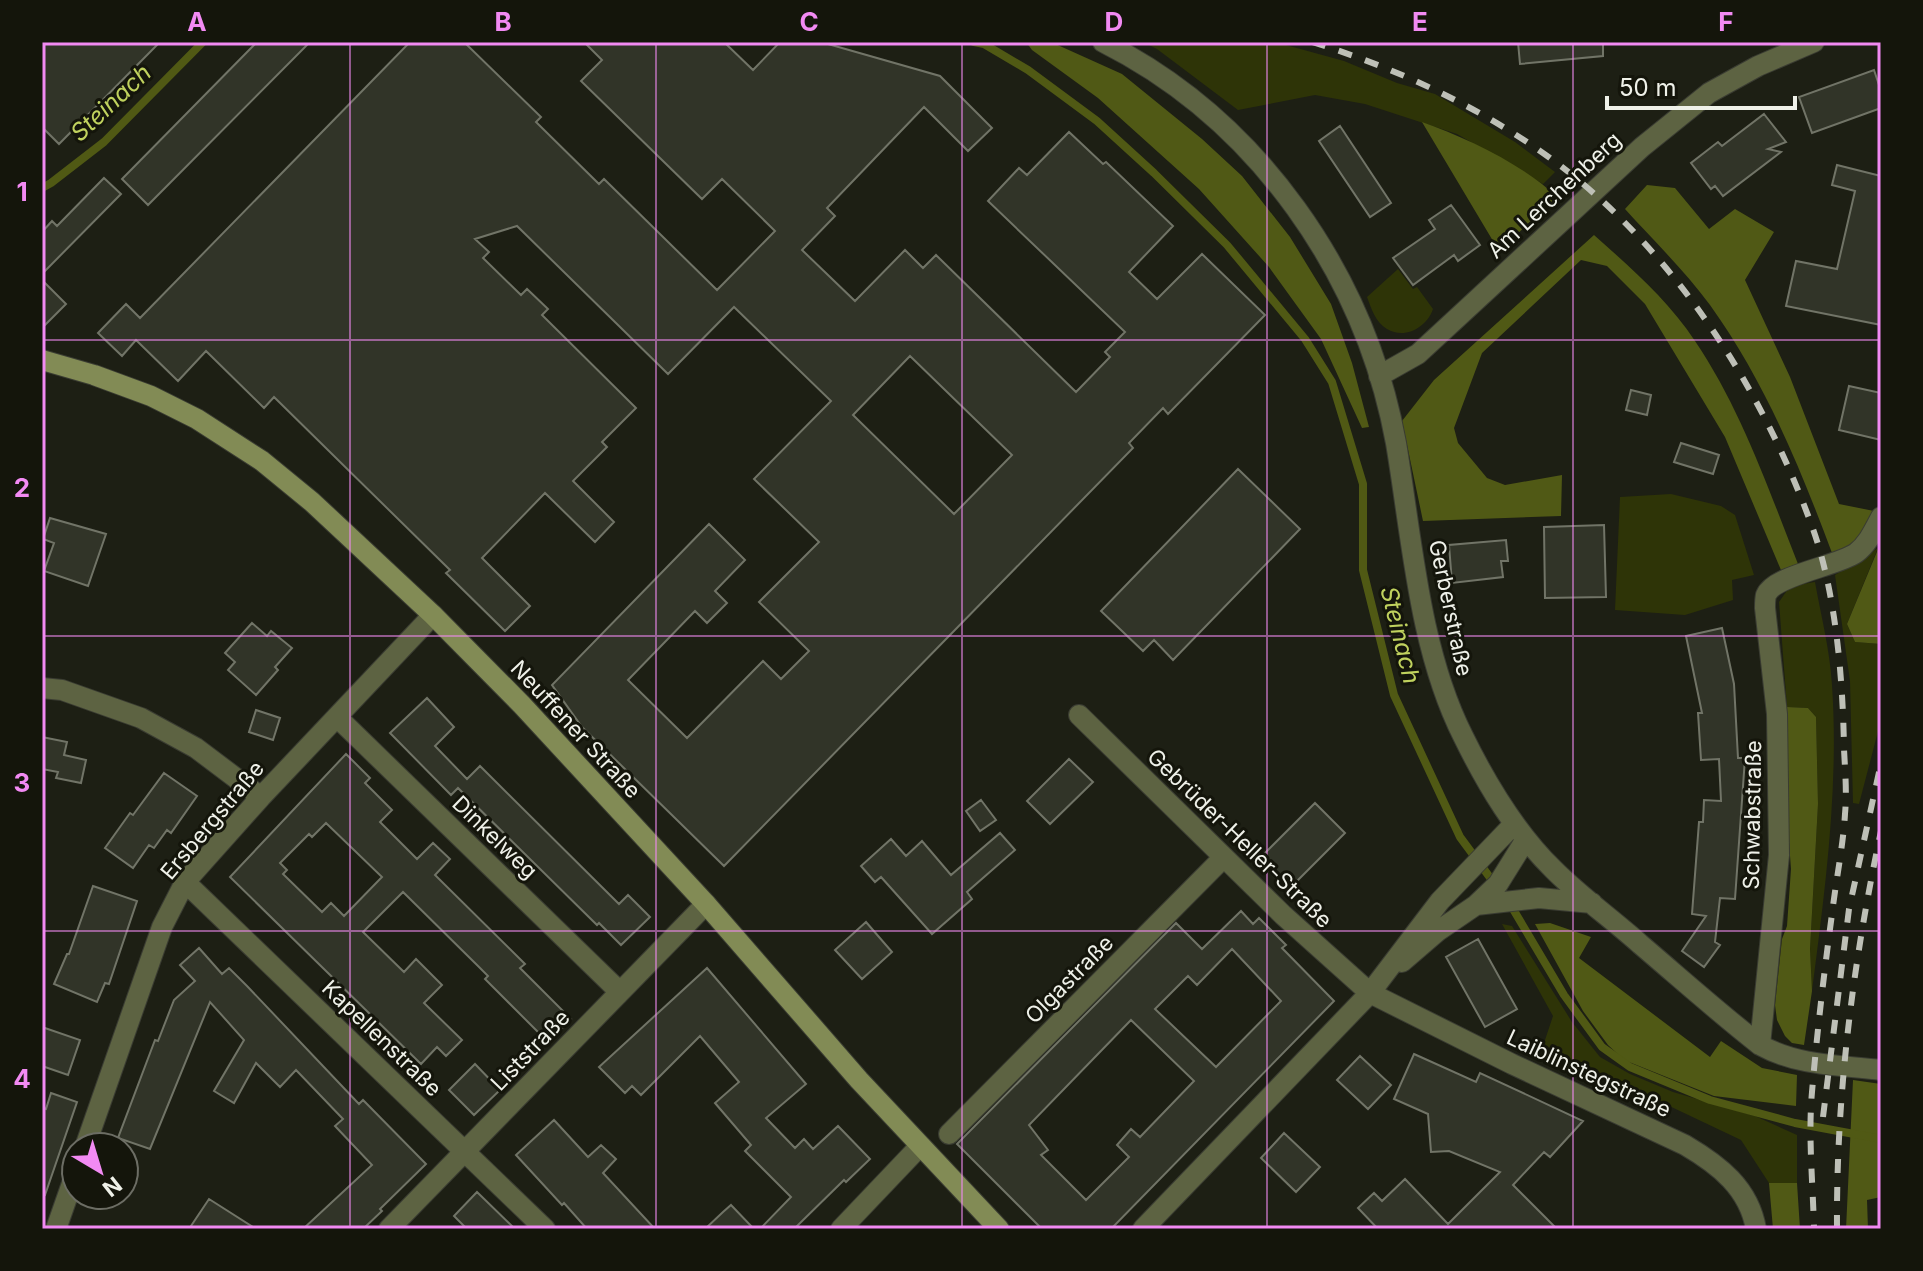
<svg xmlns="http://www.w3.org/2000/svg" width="1923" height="1271" font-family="Inter,sans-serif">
<rect width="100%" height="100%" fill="#1d1f14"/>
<path fill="#2e3407" d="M1143 42H1275L1344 61 1397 83 1435 94 1515 142 1555 172 1543 184 1457 134 1365 104 1315 95 1238 110 1157 49Z
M1398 269 1413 289 1417 287 1433 309C1427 327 1405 340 1387 329 1376 323 1371 308 1367 297Z
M1671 494 1721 506 1735 515 1754 575 1732 580 1733 600 1685 615 1615 610 1620 497Z
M1878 548 1847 624 1855 642 1881 644V720L1859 804 1853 803 1850 681 1835 575Z
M1815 582C1821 616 1830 650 1832 685 1839 788 1825 890 1812 991L1810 949 1818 804 1816 717 1808 708 1787 707 1779 602 1790 586Z
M1502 924 1512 926 1572 1022 1600 1057 1630 1074 1673 1092 1755 1116 1797 1135V1183H1769L1741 1140 1543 1046 1553 1016Z"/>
<path fill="#505915" d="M1026 42H1051L1122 74 1202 139 1242 176 1290 237 1331 304 1352 363 1369 427 1362 428 1321 339 1269 267 1199 189 1098 98 1032 50Z
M1422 122C1465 137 1524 165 1557 197L1499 251Z
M1647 185 1675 188 1709 229 1735 209 1774 232 1745 280 1790 377 1839 504 1874 511 1855 544 1832 553C1800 467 1764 380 1710 305 1685 271 1653 240 1625 209Z
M1594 235C1631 268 1668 300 1695 341 1741 409 1768 488 1798 564L1781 570 1725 437 1645 304 1607 266 1581 260 1482 353 1454 428 1458 443 1487 478 1505 485 1562 475 1561 516 1423 521 1402 421 1434 380Z
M1881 542V644L1855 642 1847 624Z
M1787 707 1808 708 1816 717 1818 804 1810 949 1812 991 1804 1045 1792 1043 1785 1036 1777 1020 1775 1005 1782 939 1787 926 1791 869 1786 802Z
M1550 923 1591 937 1579 958 1710 1057 1721 1041 1762 1068 1797 1075 1796 1106 1714 1096 1624 1060 1608 1045 1583 1011 1535 924Z
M1853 1080 1881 1084V1197L1867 1200 1868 1229H1846Z
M1769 1183H1797L1800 1229H1773Z"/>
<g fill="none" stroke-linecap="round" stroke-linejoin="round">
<path stroke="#505914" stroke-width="8" d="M974 42 984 44 1028 70 1097 121 1154 173 1227 245 1305 339 1332 382 1363 484V570L1394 695 1460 837 1497 887
M42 188 51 183 104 142 203 42
M1510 904 1564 995 1602 1047 1630 1067 1710 1100 1795 1123 1881 1139"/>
</g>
<path fill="#313428" stroke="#717467" stroke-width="2" fill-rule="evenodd" d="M42 42H160L59 144 42 127Z
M257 42H310L148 205 122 179Z
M410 42H464L541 117 536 122 599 184 604 179 717 290 775 231 722 179 702 199 581 81 602 60 584 42H724L753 70 780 42H821L940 76 992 128 968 151 924 107 827 208 835 216 802 250 855 301 905 250 923 268 936 255 1076 392 1110 357 1105 352 1125 332 988 201 1019 168 1027 175 1069 132 1103 164 1106 162 1173 226 1129 272 1157 299 1202 254 1265 315 1168 414 1163 408 1129 443 1133 448 724 866 582 727 552 685 709 524 745 560 715 591 727 603 707 623 695 611 628 680 687 738 763 661 781 679 809 651 759 602 819 542 754 479 831 401 734 307 668 374 517 226 475 239 489 252 483 258 521 295 527 289 548 309 542 315 636 408 602 442 607 447 573 481 614 522 595 542 545 493 482 558 530 606 505 631 446 573 450 570 274 397 264 408 206 351 178 381 136 340 122 356 98 333 126 304 140 318ZM910 356 1012 455 954 514 853 415Z
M1518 42H1603V56L1520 64Z
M1874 70 1881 91V108L1812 133 1799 97Z
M1764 114 1786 142 1768 149 1781 152 1723 196 1715 186 1711 189 1691 163 1718 142 1722 146Z
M1340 126 1391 203 1370 217 1319 141Z
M1837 165 1881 176V325L1786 306 1796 261 1837 269 1855 191 1832 185Z
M104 178 121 194 42 274V232L52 221 57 226Z
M1451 205 1480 245 1458 261 1454 255 1413 285 1393 258 1435 229 1429 220Z
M42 280 66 304 42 328Z
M1849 386 1881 393V440L1839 430Z
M1631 390 1651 395 1647 415 1626 410Z
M1681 443 1719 455 1713 474 1674 462Z
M1238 469 1300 529 1173 660 1154 640 1143 651 1101 611Z
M50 518 106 534 88 586 44 571 54 543 43 539Z
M1604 525 1606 597 1545 598 1544 527Z
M1506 540 1508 561H1501L1503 577 1452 583 1449 545Z
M252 623 267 636 271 631 292 648 275 667 278 670 256 695 228 670 235 662 225 653Z
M1722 628 1734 684 1738 758H1745L1735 899 1720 898 1715 942 1720 945 1704 967 1682 951 1706 916 1692 914 1699 822H1703L1704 800 1721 801 1719 759 1701 760 1698 713H1702L1686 636Z
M427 698 454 727 435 746 467 779 480 766 619 904 628 895 650 917 621 945 599 923 597 925 458 788 451 795 390 733Z
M256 710 280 718 273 740 249 732Z
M42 737 67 742 64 755 86 760 81 783 56 778 58 772 42 769Z
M346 754 370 778 365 783 392 810 380 822 417 859 433 843 450 859 435 875 525 964 520 968 571 1019 548 1042 485 979 488 976 477 965 403 892 363 932 404 972 416 959 442 985 424 1003 462 1040 446 1056 437 1047 421 1064 230 877ZM326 823 382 877 344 916 331 903 322 912 283 874 287 870 280 863 309 834 312 837Z
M1069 759 1093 782 1050 824 1027 801Z
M164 773 197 796 171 833 167 830 154 848 149 845 133 868 105 848 130 813 133 815Z
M981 800 996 820 980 831 966 811Z
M1315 803 1345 833 1288 890 1258 860Z
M1000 833 1015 850 967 892 972 899 932 934 881 877 875 882 861 866 891 839 906 856 922 841 951 875Z
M93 886 137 901 109 984 105 983 97 1002 54 984 67 954H69Z
M1241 911 1253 924 1259 918 1286 945 1282 948 1334 1001 1111 1229H1042L957 1144 1176 923 1202 949ZM1232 949 1281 1001 1216 1067 1155 1009 1188 976 1197 985ZM1131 1020 1194 1081 1140 1137 1131 1129 1117 1145 1129 1157 1086 1200 1041 1155 1048 1150 1029 1125Z
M866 922 892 952 862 979 835 950Z
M1478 939 1517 1009 1485 1027 1446 957Z
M199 948 222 974 229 968 247 986 359 1104 363 1100 426 1164 380 1209 382 1211 363 1229H303L372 1165 335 1126 343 1119 296 1070 280 1087 256 1063 234 1103 214 1091 244 1040 210 1002 150 1149 118 1138 155 1040 158 1041 174 1000 195 981 180 965Z
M707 968 806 1084 766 1118 795 1148 804 1139 813 1149 838 1126 870 1159 846 1182 844 1180 794 1229H760L791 1197 745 1151 751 1145 715 1103 739 1082 700 1036 641 1095 632 1086 625 1093 599 1067Z
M42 1027 80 1040 68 1075 42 1066Z
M1414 1054 1476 1082 1480 1073 1583 1121 1550 1157 1544 1152 1513 1185 1557 1229H1378L1358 1208 1374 1193 1382 1201 1405 1179 1448 1224 1500 1172 1449 1151 1431 1152 1428 1114 1394 1099Z
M1360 1056 1391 1085 1368 1109 1337 1080Z
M475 1064 500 1090 474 1115 449 1090Z
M51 1093 77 1102 45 1195 42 1194V1108L46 1109Z
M554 1120 588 1157 601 1145 616 1159 603 1173 655 1229H587L564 1203 562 1205 516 1155Z
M1284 1133 1320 1167 1296 1192 1261 1158Z
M477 1192 515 1229H467L454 1216Z
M209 1199 256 1229H189Z
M731 1205 754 1229H705L723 1212Z"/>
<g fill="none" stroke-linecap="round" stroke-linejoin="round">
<g stroke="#3a3c32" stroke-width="22">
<path id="minor" d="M1103 42C1258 120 1365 274 1396 443 1412 538 1419 649 1463 736 1487 785 1515 832 1554 870 1581 897 1612 919 1640 944 1680 978 1719 1013 1760 1045 1798 1066 1839 1065 1881 1070
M1379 376 1418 354 1642 147 1709 93 1758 66 1814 42
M42 688 62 690 141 718 196 748 261 797
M1079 715 1283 915 1370 993 1512 1064 1685 1145C1719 1165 1749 1188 1756 1229
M337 717 620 992
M185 882 545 1229
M1476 905 1539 898 1592 903
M1402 962 1438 931 1476 905 1498 884 1526 839
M1760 1045 1779 855 1777 714 1765 608C1765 604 1765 599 1766 595 1774 575 1838 566 1856 553 1868 544 1874 530 1881 517
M949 1134 1224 857
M85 1147 162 927 185 882 261 797 433 615
M56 1229 76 1172
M389 1229 706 904
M841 1229 920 1146
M1143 1229 1370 993 1440 901 1514 824"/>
</g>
<g stroke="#3a3c32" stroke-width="22">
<path id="secondary" d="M42 360 94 375 151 396 197 419 262 461 312 502 433 615 522 705 706 904 859 1080 999 1229"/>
</g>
<use href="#minor" stroke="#5d6342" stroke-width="20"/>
<use href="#secondary" stroke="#828b55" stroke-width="20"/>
<path stroke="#bec0b7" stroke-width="6" stroke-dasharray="14 14" stroke-linecap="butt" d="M1312 42C1396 68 1478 106 1550 158 1673 248 1762 387 1813 529 1836 594 1843 680 1844 749 1845 770 1847 792 1845 814 1843 847 1836 880 1832 914 1824 973 1817 1033 1812 1092 1808 1137 1813 1184 1814 1229
M1823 1117 1849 909 1881 763
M1837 1229C1836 1095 1853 962 1881 831"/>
</g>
<path fill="none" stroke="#f28af3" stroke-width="2" stroke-opacity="0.55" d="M350 42V1229M656 42V1229M962 42V1229M1267 42V1229M1573 42V1229M42 340H1881M42 636H1881M42 931H1881"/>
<g text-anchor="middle" stroke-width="6" stroke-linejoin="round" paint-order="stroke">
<g font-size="22" fill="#eff1e9" stroke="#14150b">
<text transform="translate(1554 195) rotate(-43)" y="8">Am Lerchenberg</text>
<text transform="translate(1451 608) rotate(78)" y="8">Gerberstraße</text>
<text transform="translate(576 729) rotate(47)" y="8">Neuffener Straße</text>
<text transform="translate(1752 815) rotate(-89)" y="8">Schwabstraße</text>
<text transform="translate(212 820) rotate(-50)" y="8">Ersbergstraße</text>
<text transform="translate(495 837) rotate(44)" y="8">Dinkelweg</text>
<text transform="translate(1240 838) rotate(44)" y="8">Gebrüder-Heller-Straße</text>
<text transform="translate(1069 979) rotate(-45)" y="8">Olgastraße</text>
<text transform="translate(382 1038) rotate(44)" y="8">Kapellenstraße</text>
<text transform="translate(530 1050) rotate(-46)" y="8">Liststraße</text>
<text transform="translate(1589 1073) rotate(25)" y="8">Laiblinstegstraße</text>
</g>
<g font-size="24" font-style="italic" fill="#c0d25e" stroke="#14150b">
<text transform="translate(111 103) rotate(-43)" y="8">Steinach</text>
<text transform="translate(1400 635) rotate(76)" y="8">Steinach</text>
</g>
</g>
<rect width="1923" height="1271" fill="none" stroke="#14150b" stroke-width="88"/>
<g transform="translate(100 1171) rotate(142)"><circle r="38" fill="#14150b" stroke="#6c6d64" stroke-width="2"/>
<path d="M0-6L14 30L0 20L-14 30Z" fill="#f28af3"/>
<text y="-12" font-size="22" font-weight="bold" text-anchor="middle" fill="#eff1e9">N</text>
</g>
<path d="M1607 96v12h188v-12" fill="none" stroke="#eff1e9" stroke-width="4"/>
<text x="1619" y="96" font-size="24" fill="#eff1e9" stroke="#14150b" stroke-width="6" paint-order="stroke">50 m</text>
<rect x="44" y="44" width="1835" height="1183" fill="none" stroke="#f28af3" stroke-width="3"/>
<g font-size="26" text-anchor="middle" font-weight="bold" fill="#f28af3">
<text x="197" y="31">A</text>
<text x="503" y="31">B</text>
<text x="809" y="31">C</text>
<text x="1114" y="31">D</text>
<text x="1420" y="31">E</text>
<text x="1726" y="31">F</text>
<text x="22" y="201">1</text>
<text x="22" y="497">2</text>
<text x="22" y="792">3</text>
<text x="22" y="1088">4</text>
</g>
</svg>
